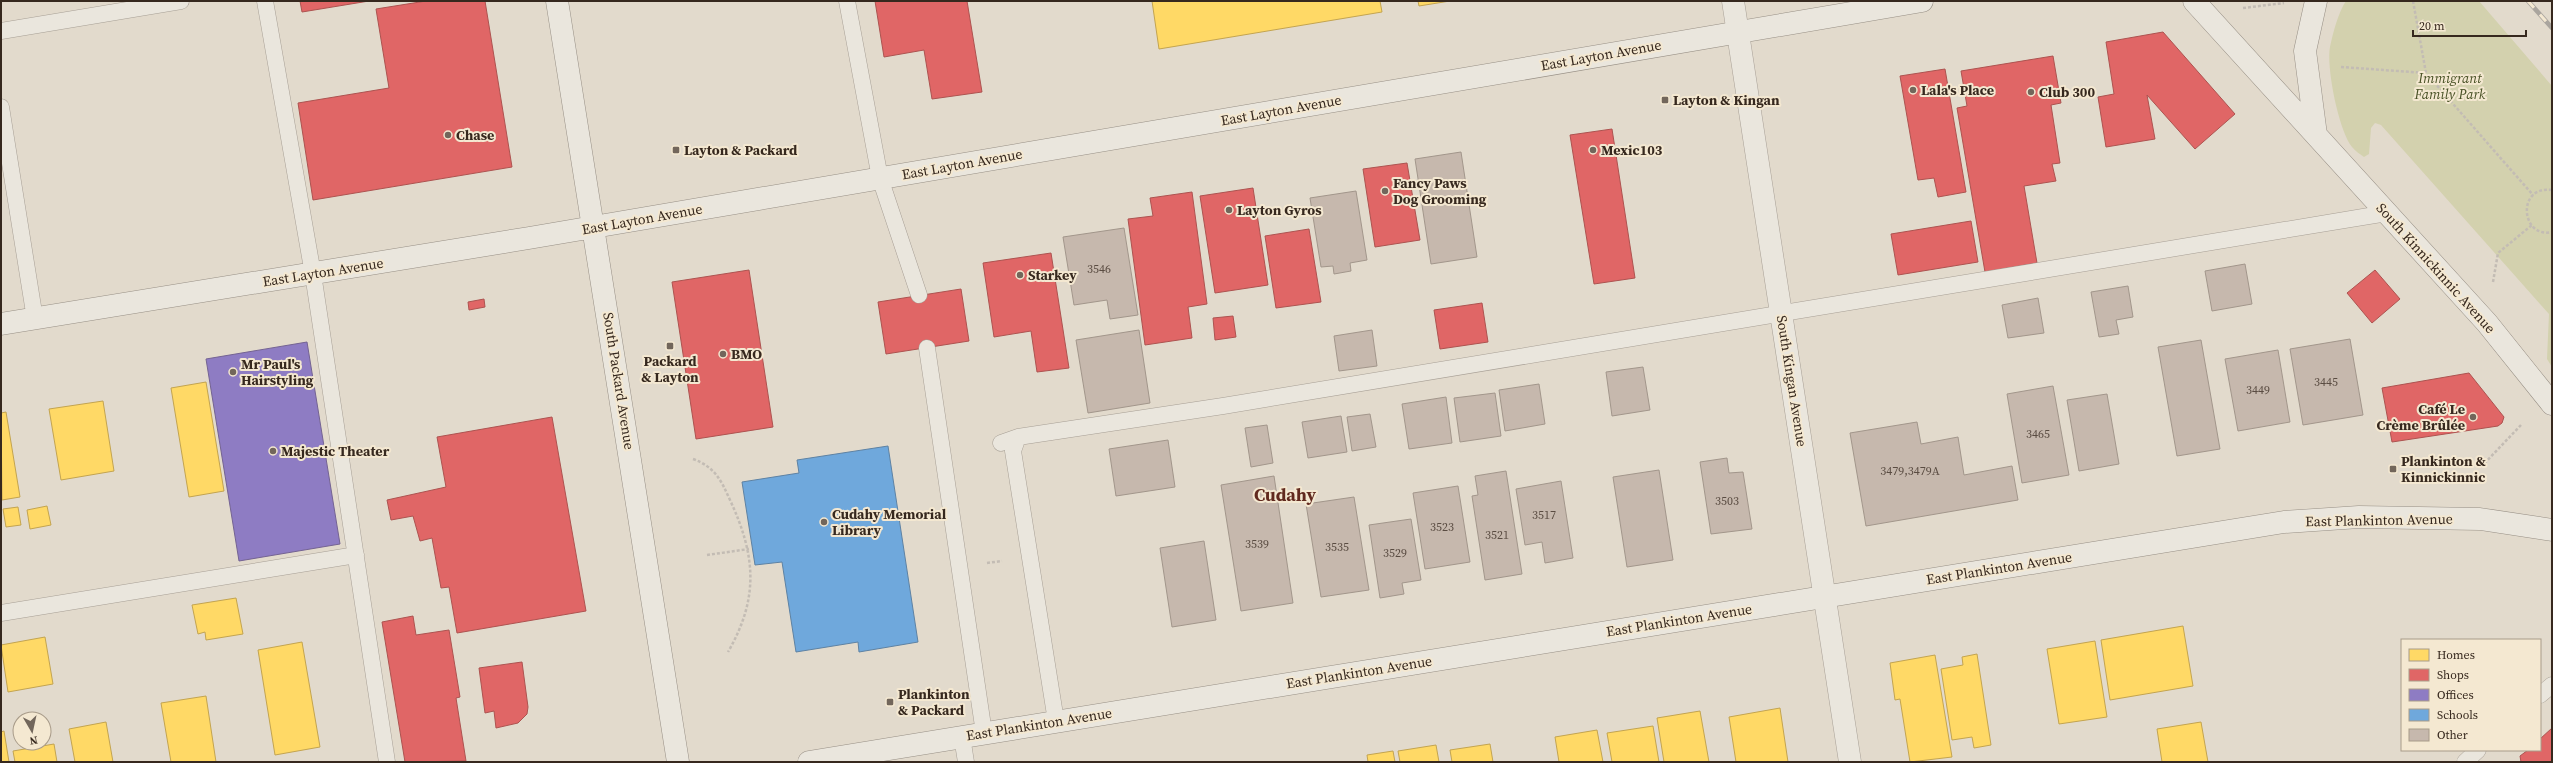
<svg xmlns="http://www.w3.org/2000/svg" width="2553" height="763" font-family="'Source Serif 4',serif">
<rect width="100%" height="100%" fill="#e2dacc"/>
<path fill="#d3d1ae" d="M2346 1H2479L2552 86V367L2547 359 2549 314 2381 125 2375 123 2371 128 2369 154 2364 157C2360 154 2355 151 2352 147 2339 131 2326 68 2330 47 2333 33 2338 13 2346 1Z"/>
<path fill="#ffd966" stroke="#c3a450" d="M1152 1H1380L1382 12 1159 49Z
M1418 1H1450L1419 6Z
M206 382 224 491 189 497 171 388Z
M103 401 114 471 61 480 49 409Z
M6 412 20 497 2 500 1 413Z
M47 506 51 525 30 529 27 510Z
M18 507 21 525 6 527 3 509Z
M236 598 243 634 206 640 205 632 198 634 192 605Z
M2183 626 2193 686 2110 700 2101 640Z
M45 637 53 684 8 692 1 645Z
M2095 641 2107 717 2059 724 2047 649Z
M302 642 320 747 275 755 258 650Z
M1977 654 1991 745 1974 748 1972 737 1952 740 1941 669 1963 665 1962 657Z
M1935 655 1952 757 1910 762 1900 699 1895 700 1890 663Z
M206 696 216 762H171L161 703Z
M1780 708 1788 762H1736L1729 717Z
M1700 711 1709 762H1664L1657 718Z
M106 722 113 762H75L69 729Z
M2201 722 2208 762H2162L2157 729Z
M1653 726 1659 762H1612L1607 733Z
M1597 730 1603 762H1559L1555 737Z
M4 731 9 762H1V732Z
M54 744 57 762H15L13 751Z
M1490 744 1493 762H1452L1450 750Z
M1436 745 1439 762H1400L1398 751Z
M1393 751 1395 762H1368L1367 755Z"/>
<path fill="#e06666" stroke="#ad5350" d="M300 1H369L302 12Z
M426 1H485L512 167 313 200 298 103 389 88 376 9Z
M875 1H967L982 92 932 99 924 50 884 57Z
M2163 32 2235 114 2195 149 2147 95 2155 139 2106 147 2098 97 2114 94 2106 42Z
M2053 56 2061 103 2051 105 2060 163 2052 164 2056 181 2024 186 2037 263 1985 272 1957 108 1967 106 1961 71Z
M1945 69 1966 192 1938 197 1934 178 1918 180 1900 76Z
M1612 129 1635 278 1594 284 1570 135Z
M1407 163 1420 240 1375 247 1363 169Z
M1253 188 1268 285 1215 293 1200 196Z
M1192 192 1207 304 1188 307 1192 338 1145 345 1128 219 1153 216 1150 198Z
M1971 221 1978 262 1898 275 1891 234Z
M1309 229 1321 302 1276 308 1265 236Z
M1051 253 1069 368 1037 372 1031 331 994 337 983 263Z
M749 270 773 427 696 439 672 282Z
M2375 270 2400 299 2372 323 2347 293Z
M961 289 969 341 886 354 878 302Z
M484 299 485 307 469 310 468 302Z
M1482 303 1488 342 1440 349 1434 310Z
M1233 316 1236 337 1215 340 1213 318Z
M2469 373 2504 417 2502 423 2498 426 2392 442 2382 388Z
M552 417 586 611 457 633 449 587 441 588 432 538 420 541 413 516 391 520 387 500 446 487 437 437Z
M413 616 416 635 449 630 460 697 456 698 466 761 405 762 382 622Z
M522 662 528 707 527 714 518 723 496 728 494 711 485 713 479 668Z
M2552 728V762H2521L2520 756 2528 750H2540V739Z"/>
<path fill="#8e7cc3" stroke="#746392" d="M307 342 340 544 239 561 206 359Z"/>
<path fill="#6fa8dc" stroke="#5e82a3" d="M888 446 918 642 859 652 858 642 796 652 782 562 755 565 742 482 799 473 797 460Z"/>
<path fill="#c6b8ad" stroke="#a2968b" d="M1461 152 1477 257 1431 264 1415 159Z
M1356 191 1367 260 1350 263 1351 271 1334 274 1333 266 1321 267 1310 198Z
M1124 228 1138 315 1110 319 1107 300 1074 305 1063 237Z
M2245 264 2252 304 2212 311 2205 271Z
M2128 286 2133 317 2116 320 2119 334 2099 337 2091 292Z
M2038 298 2044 333 2008 338 2002 305Z
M1139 330 1150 403 1088 413 1076 340Z
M1372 330 1377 366 1339 371 1334 336Z
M2350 339 2363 415 2303 425 2290 349Z
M2201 340 2220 449 2177 456 2158 347Z
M2278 350 2290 422 2238 431 2225 359Z
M1643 367 1650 410 1612 416 1606 372Z
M1539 384 1545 424 1505 431 1499 390Z
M2053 386 2069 475 2022 483 2007 394Z
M1495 393 1501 436 1460 442 1454 398Z
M2107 394 2119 464 2079 471 2067 400Z
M1446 397 1452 443 1409 449 1402 404Z
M1370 414 1376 447 1352 451 1347 417Z
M1341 416 1347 452 1308 458 1302 422Z
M1917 422 1921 444 1958 437 1964 475 2012 466 2018 500 1866 526 1850 433Z
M1267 425 1273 463 1251 467 1245 428Z
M1168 440 1175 487 1116 496 1109 449Z
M1727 458 1729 473 1743 472 1752 529 1711 534 1700 462Z
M1659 470 1673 560 1627 567 1613 477Z
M1506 471 1522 574 1485 580 1472 496 1478 495 1475 476Z
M1274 476 1293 603 1241 611 1221 485Z
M1561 481 1573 558 1545 563 1542 542 1525 545 1516 489Z
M1458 486 1470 562 1425 569 1413 493Z
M1354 497 1369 590 1321 597 1306 504Z
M1411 519 1421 580 1402 583 1404 594 1380 598 1369 525Z
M1204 541 1216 620 1172 627 1160 548Z"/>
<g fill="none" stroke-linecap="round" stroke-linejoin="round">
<g stroke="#a79f95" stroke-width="17">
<path id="lane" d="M265 1 313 274 387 762
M847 1 880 178 919 295
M1 31 181 1
M1 107 35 319
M927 348 984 733
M1018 437 1013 451 1056 721
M1001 443 1018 437 1223 406 2387 213
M1 613 356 555
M2540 695 2552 685
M962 737 966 762
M2465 762 2478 750"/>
</g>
<g stroke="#a79f95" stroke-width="23">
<path id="street" d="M1733 1 1850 762"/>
</g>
<g stroke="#978f85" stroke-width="23">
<path id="secondary" d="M557 1 678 762
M2194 1 2487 323 2552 404
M2316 135 2305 51 2316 1
M1 324 529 238 1922 1
M809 762 2284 522 2359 517 2480 519 2552 530"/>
</g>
<path stroke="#c3bcb4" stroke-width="2.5" stroke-dasharray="3 2" stroke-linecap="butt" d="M2413 1 2426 73 2533 195
M2243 8 2284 3
M2341 67 2426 73
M2552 190C2516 185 2521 239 2552 232
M2493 282 2498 253 2532 225
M693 459C715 467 721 480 730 500 756 556 759 598 728 652
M2481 467 2521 425
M707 555 749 549
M987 563 1002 561"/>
<use href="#lane" stroke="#eae6dd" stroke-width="16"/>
<use href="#street" stroke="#eae6dd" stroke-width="22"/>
<use href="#secondary" stroke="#eae6dd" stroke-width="22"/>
<g stroke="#aaa59e" stroke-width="4.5">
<path id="rail" d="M2528 1 2552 28"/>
</g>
<use href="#rail" stroke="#f4e8d1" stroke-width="3" stroke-dasharray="9" stroke-linecap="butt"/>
</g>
<g fill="#72665b" stroke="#f4e8d1" stroke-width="1.5">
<circle cx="1913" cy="90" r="4"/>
<circle cx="2031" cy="92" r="4"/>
<rect x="1661" y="96" width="8" height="8" rx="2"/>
<circle cx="448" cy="135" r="4"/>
<rect x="672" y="146" width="8" height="8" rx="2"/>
<circle cx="1593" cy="150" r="4"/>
<circle cx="1385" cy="191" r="4"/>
<circle cx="1229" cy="210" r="4"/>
<circle cx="1020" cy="275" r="4"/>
<rect x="666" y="342" width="8" height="8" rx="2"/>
<circle cx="723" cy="354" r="4"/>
<circle cx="233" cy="372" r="4"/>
<circle cx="2473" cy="417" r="4"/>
<circle cx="273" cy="451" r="4"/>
<rect x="2389" y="465" width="8" height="8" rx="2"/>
<circle cx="824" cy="522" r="4"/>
<rect x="886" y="698" width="8" height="8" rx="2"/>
</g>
<g text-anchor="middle" stroke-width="4" stroke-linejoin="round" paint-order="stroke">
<g font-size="12" fill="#5a4c42">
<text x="1099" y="273">3546</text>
<text x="2326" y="386">3445</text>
<text x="2258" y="394">3449</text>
<text x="2038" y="438">3465</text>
<text x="1910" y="475">3479,3479A</text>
<text x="1727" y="505">3503</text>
<text x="1544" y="519">3517</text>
<text x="1442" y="531">3523</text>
<text x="1497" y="539">3521</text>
<text x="1257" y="548">3539</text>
<text x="1337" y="551">3535</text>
<text x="1395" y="557">3529</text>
</g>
<g font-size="14" fill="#36281e" stroke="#f4e8d1">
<text transform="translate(1601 55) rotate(-10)" y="5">East Layton Avenue</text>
<text transform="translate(1281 110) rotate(-10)" y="5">East Layton Avenue</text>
<text transform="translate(962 164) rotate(-10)" y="5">East Layton Avenue</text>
<text transform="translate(642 219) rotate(-10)" y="5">East Layton Avenue</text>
<text transform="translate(2436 268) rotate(48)" y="5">South Kinnickinnic Avenue</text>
<text transform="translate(323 272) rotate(-9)" y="5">East Layton Avenue</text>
<text transform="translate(619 381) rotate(81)" y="5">South Packard Avenue</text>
<text transform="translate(1792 381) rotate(81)" y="5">South Kingan Avenue</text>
<text transform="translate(2379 520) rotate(-1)" y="5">East Plankinton Avenue</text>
<text transform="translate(1999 568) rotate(-9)" y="5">East Plankinton Avenue</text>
<text transform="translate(1679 620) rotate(-9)" y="5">East Plankinton Avenue</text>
<text transform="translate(1359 672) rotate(-9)" y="5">East Plankinton Avenue</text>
<text transform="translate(1039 724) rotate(-9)" y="5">East Plankinton Avenue</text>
</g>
<g font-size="14" font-style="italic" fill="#485125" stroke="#f4e8d1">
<text x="2450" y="83">Immigrant<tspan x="2450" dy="16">Family Park</tspan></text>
</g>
<g font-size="14" font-weight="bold" fill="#36281e" stroke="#f4e8d1" text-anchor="start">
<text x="1921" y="95">Lala's Place</text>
<text x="2039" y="97">Club 300</text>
<text x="1673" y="105">Layton &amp; Kingan</text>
<text x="456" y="140">Chase</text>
<text x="684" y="155">Layton &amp; Packard</text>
<text x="1601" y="155">Mexic103</text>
<text x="1393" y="188">Fancy Paws<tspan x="1393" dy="16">Dog Grooming</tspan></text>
<text x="1237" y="215">Layton Gyros</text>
<text x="1028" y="280">Starkey</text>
<text x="731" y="359">BMO</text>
<text x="670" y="366" text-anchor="middle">Packard<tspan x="670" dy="16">&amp; Layton</tspan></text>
<text x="241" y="369">Mr Paul's<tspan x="241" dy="16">Hairstyling</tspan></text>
<text x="2465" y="414" text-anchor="end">Café Le<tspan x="2465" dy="16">Crème Brûlée</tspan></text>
<text x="281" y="456">Majestic Theater</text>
<text x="2401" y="466">Plankinton &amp;<tspan x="2401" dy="16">Kinnickinnic</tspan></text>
<text x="832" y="519">Cudahy Memorial<tspan x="832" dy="16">Library</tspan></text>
<text x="898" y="699">Plankinton<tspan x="898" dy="16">&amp; Packard</tspan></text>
</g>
<g font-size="18" font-weight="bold" fill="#61291e" stroke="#f4e8d1">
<text x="1285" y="501">Cudahy</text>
</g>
</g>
<rect width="2553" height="763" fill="none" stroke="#36281e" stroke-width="4"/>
<rect x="2401" y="639" width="140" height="112" fill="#f4e8d1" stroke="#a89b89"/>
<rect x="2409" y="649" width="20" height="12" fill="#ffd966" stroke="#a89b89"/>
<text x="2437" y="659" font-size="12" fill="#36281e">Homes</text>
<rect x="2409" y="669" width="20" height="12" fill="#e06666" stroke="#a89b89"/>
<text x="2437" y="679" font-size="12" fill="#36281e">Shops</text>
<rect x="2409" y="689" width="20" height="12" fill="#8e7cc3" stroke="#a89b89"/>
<text x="2437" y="699" font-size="12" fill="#36281e">Offices</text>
<rect x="2409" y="709" width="20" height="12" fill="#6fa8dc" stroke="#a89b89"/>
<text x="2437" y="719" font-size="12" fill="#36281e">Schools</text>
<rect x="2409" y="729" width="20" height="12" fill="#c6b8ad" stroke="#a89b89"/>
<text x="2437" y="739" font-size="12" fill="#36281e">Other</text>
<g transform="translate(32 731) rotate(171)"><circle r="19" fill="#f4e8d1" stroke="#a89b89"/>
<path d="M0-3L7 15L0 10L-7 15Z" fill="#72665b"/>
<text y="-6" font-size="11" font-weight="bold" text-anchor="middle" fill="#36281e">N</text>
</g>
<path d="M2413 30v6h113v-6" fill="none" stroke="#36281e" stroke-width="2"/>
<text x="2419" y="30" font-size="12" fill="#36281e" stroke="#f4e8d1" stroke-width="3" paint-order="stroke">20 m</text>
</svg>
